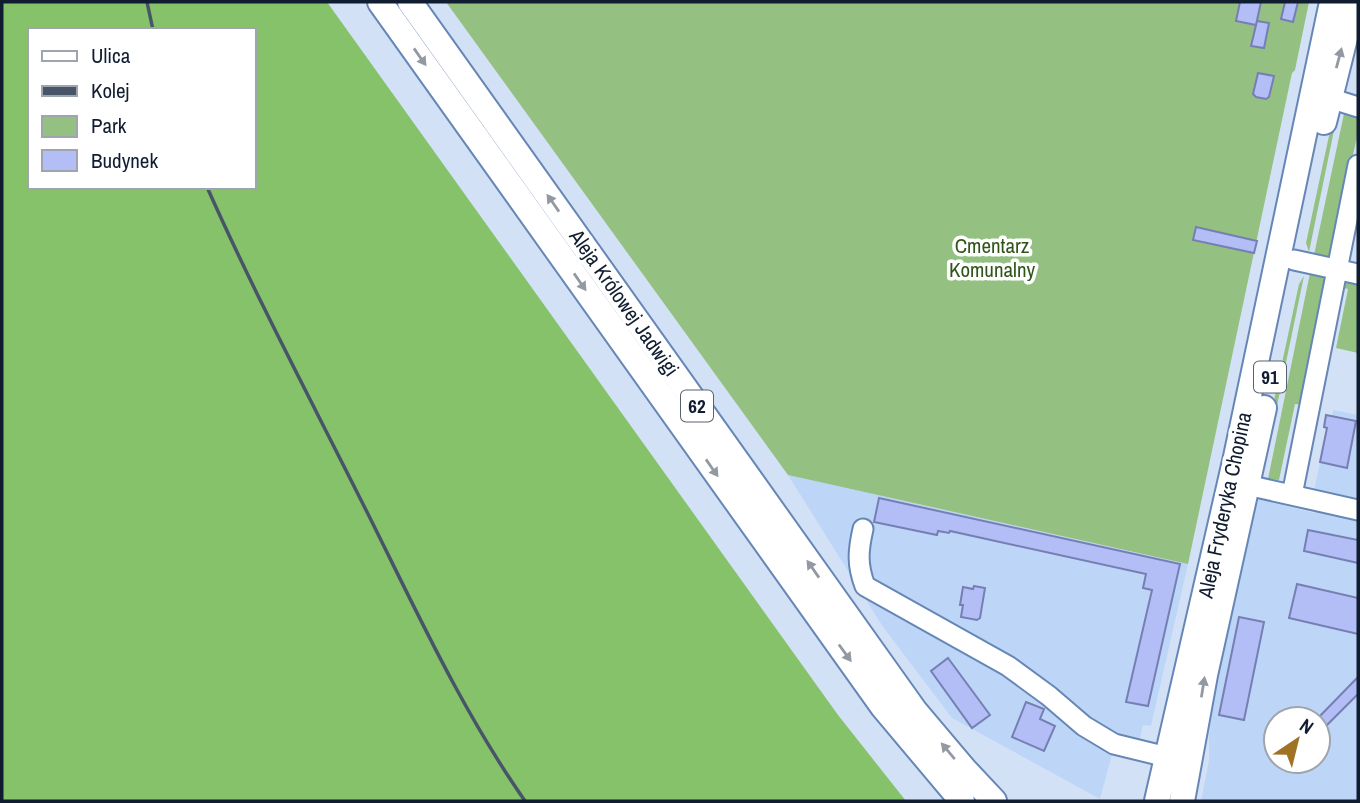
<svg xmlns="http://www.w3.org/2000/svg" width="1360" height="803" font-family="'Archivo Narrow',sans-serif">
<rect width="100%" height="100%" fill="#d3e1f6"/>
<path fill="#bdd6f8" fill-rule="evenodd" d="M1333 410 1358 415V801H1201L1209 760V736L1219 656 1256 499 1315 513 1320 494 1314 492 1315 486 1327 429 1324 427 1326 415 1332 416ZM1276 719H1318V761H1276Z
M788 475 1188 564 1151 726 1143 725 1138 746 1113 751 1100 799 952 718 883 627Z"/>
<path fill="#94c181" d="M446 2H1309L1295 70 1292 73 1188 564 788 475Z
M1345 109 1358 112V133L1329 259 1314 255Z
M1338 111 1309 252 1306 243 1333 117Z
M1310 273 1321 275 1327 280 1305 405 1295 404 1279 480 1268 479Z
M1304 276 1274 420V400L1299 284Z
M1358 280V353L1336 348 1348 289 1339 287 1346 281Z"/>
<path fill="#85c26a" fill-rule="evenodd" d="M2 2H327L838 715 906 801H2ZM30 30H254V187H30Z"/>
<path fill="#b3bdf6" stroke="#767fb3" stroke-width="2" d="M1240 2H1261L1256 25 1236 21Z
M1285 2H1298L1293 22 1281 19Z
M1257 21 1269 23 1264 48 1251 46Z
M1258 73 1274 76 1269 97 1266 99 1256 97 1253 94Z
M1196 227 1257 241 1254 253 1193 240Z
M1326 415 1356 421 1347 468 1320 462 1327 428 1324 427Z
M879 498 1180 564 1148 706 1126 702 1152 590 1143 588 1146 574 950 531 949 533 938 531 937 535 874 522Z
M1308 530 1358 540V563L1304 551Z
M1297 584 1358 598V634L1289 618Z
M974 586 985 588 980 618 977 620 961 617 963 605H960L963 587 973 589Z
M1239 617 1264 622 1244 720 1219 715Z
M948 658 990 715 972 728 931 671Z
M1358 677V694L1318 734V718Z
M1026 702 1044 709 1040 719 1055 726 1044 751 1012 737Z"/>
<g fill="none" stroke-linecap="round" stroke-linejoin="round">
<g stroke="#6687b6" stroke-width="23">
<path id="minor" d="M1329 98 1358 107
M1294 260 1358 274
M1247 485 1358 510
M1292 495 1358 165
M863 529C858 551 857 565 865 586L1008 666 1049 696 1084 726 1114 744 1167 757"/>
</g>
<g stroke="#6687b6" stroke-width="28">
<path id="major" d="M380 2 883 707 962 801
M410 2 915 711 964 769 994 801
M1324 122 1354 2
M1157 801 1236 457 1332 2
M1182 801 1205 675 1264 408"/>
</g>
<use href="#minor" stroke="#fff" stroke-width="19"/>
<use href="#major" stroke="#fff" stroke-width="24"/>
<path stroke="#485569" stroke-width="3.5" d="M147 2 153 30
M207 187C256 297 313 404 367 512 416 610 462 711 525 801"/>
</g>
<defs><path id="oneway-solid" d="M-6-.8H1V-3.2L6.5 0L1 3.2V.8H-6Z" transform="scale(1.75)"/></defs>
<g fill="#9399a2">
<use href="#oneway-solid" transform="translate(420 57) rotate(55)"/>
<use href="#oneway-solid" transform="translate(1339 58) rotate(-75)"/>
<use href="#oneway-solid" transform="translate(553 203) rotate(-125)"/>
<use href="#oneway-solid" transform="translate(580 282) rotate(55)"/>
<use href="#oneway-solid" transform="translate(712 468) rotate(55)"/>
<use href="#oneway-solid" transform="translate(813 569) rotate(-125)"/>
<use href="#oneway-solid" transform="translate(845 653) rotate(54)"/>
<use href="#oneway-solid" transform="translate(1203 687) rotate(-81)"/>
<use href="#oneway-solid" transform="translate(948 751) rotate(-130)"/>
</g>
<g text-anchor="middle" stroke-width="7" stroke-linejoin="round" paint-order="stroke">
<g fill="#fff" stroke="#58616e" stroke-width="2">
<rect x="1254" y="361.5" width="32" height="31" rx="5"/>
<rect x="681" y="390.5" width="32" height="31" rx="5"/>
</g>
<g font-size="19" font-weight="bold" fill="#101d30">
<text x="1270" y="384">91</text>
<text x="697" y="413">62</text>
</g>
<g font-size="21" fill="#2e551a" stroke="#fff">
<text x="992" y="253">Cmentarz<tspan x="992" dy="24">Komunalny</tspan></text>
</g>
<g font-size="21" fill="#101d30" stroke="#fff">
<text transform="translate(624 303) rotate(55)" y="7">Aleja Królowej Jadwigi</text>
<text transform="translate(1225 505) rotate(-78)" y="7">Aleja Fryderyka Chopina</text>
</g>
</g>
<rect width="1360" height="803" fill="none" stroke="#101d30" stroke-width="7"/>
<rect x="28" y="28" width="228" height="161" fill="#ffffff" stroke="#9fa5ac" stroke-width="2"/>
<rect x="42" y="51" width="35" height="10" fill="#ffffff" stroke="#9fa5ac" stroke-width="2"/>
<text x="91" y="63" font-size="21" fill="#101d30">Ulica</text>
<rect x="42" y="86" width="35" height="10" fill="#485569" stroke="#9fa5ac" stroke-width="2"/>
<text x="91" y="98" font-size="21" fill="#101d30">Kolej</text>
<rect x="42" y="116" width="35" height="21" fill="#94c181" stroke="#9fa5ac" stroke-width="2"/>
<text x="91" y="133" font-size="21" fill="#101d30">Park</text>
<rect x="42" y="150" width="35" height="21" fill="#b3bdf6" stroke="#9fa5ac" stroke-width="2"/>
<text x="91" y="168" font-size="21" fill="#101d30">Budynek</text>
<g transform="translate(1297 740) rotate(35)"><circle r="33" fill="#ffffff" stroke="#9fa5ac" stroke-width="2"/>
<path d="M0-5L12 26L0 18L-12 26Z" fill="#a07324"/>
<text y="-10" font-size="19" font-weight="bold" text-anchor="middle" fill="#101d30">N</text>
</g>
</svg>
